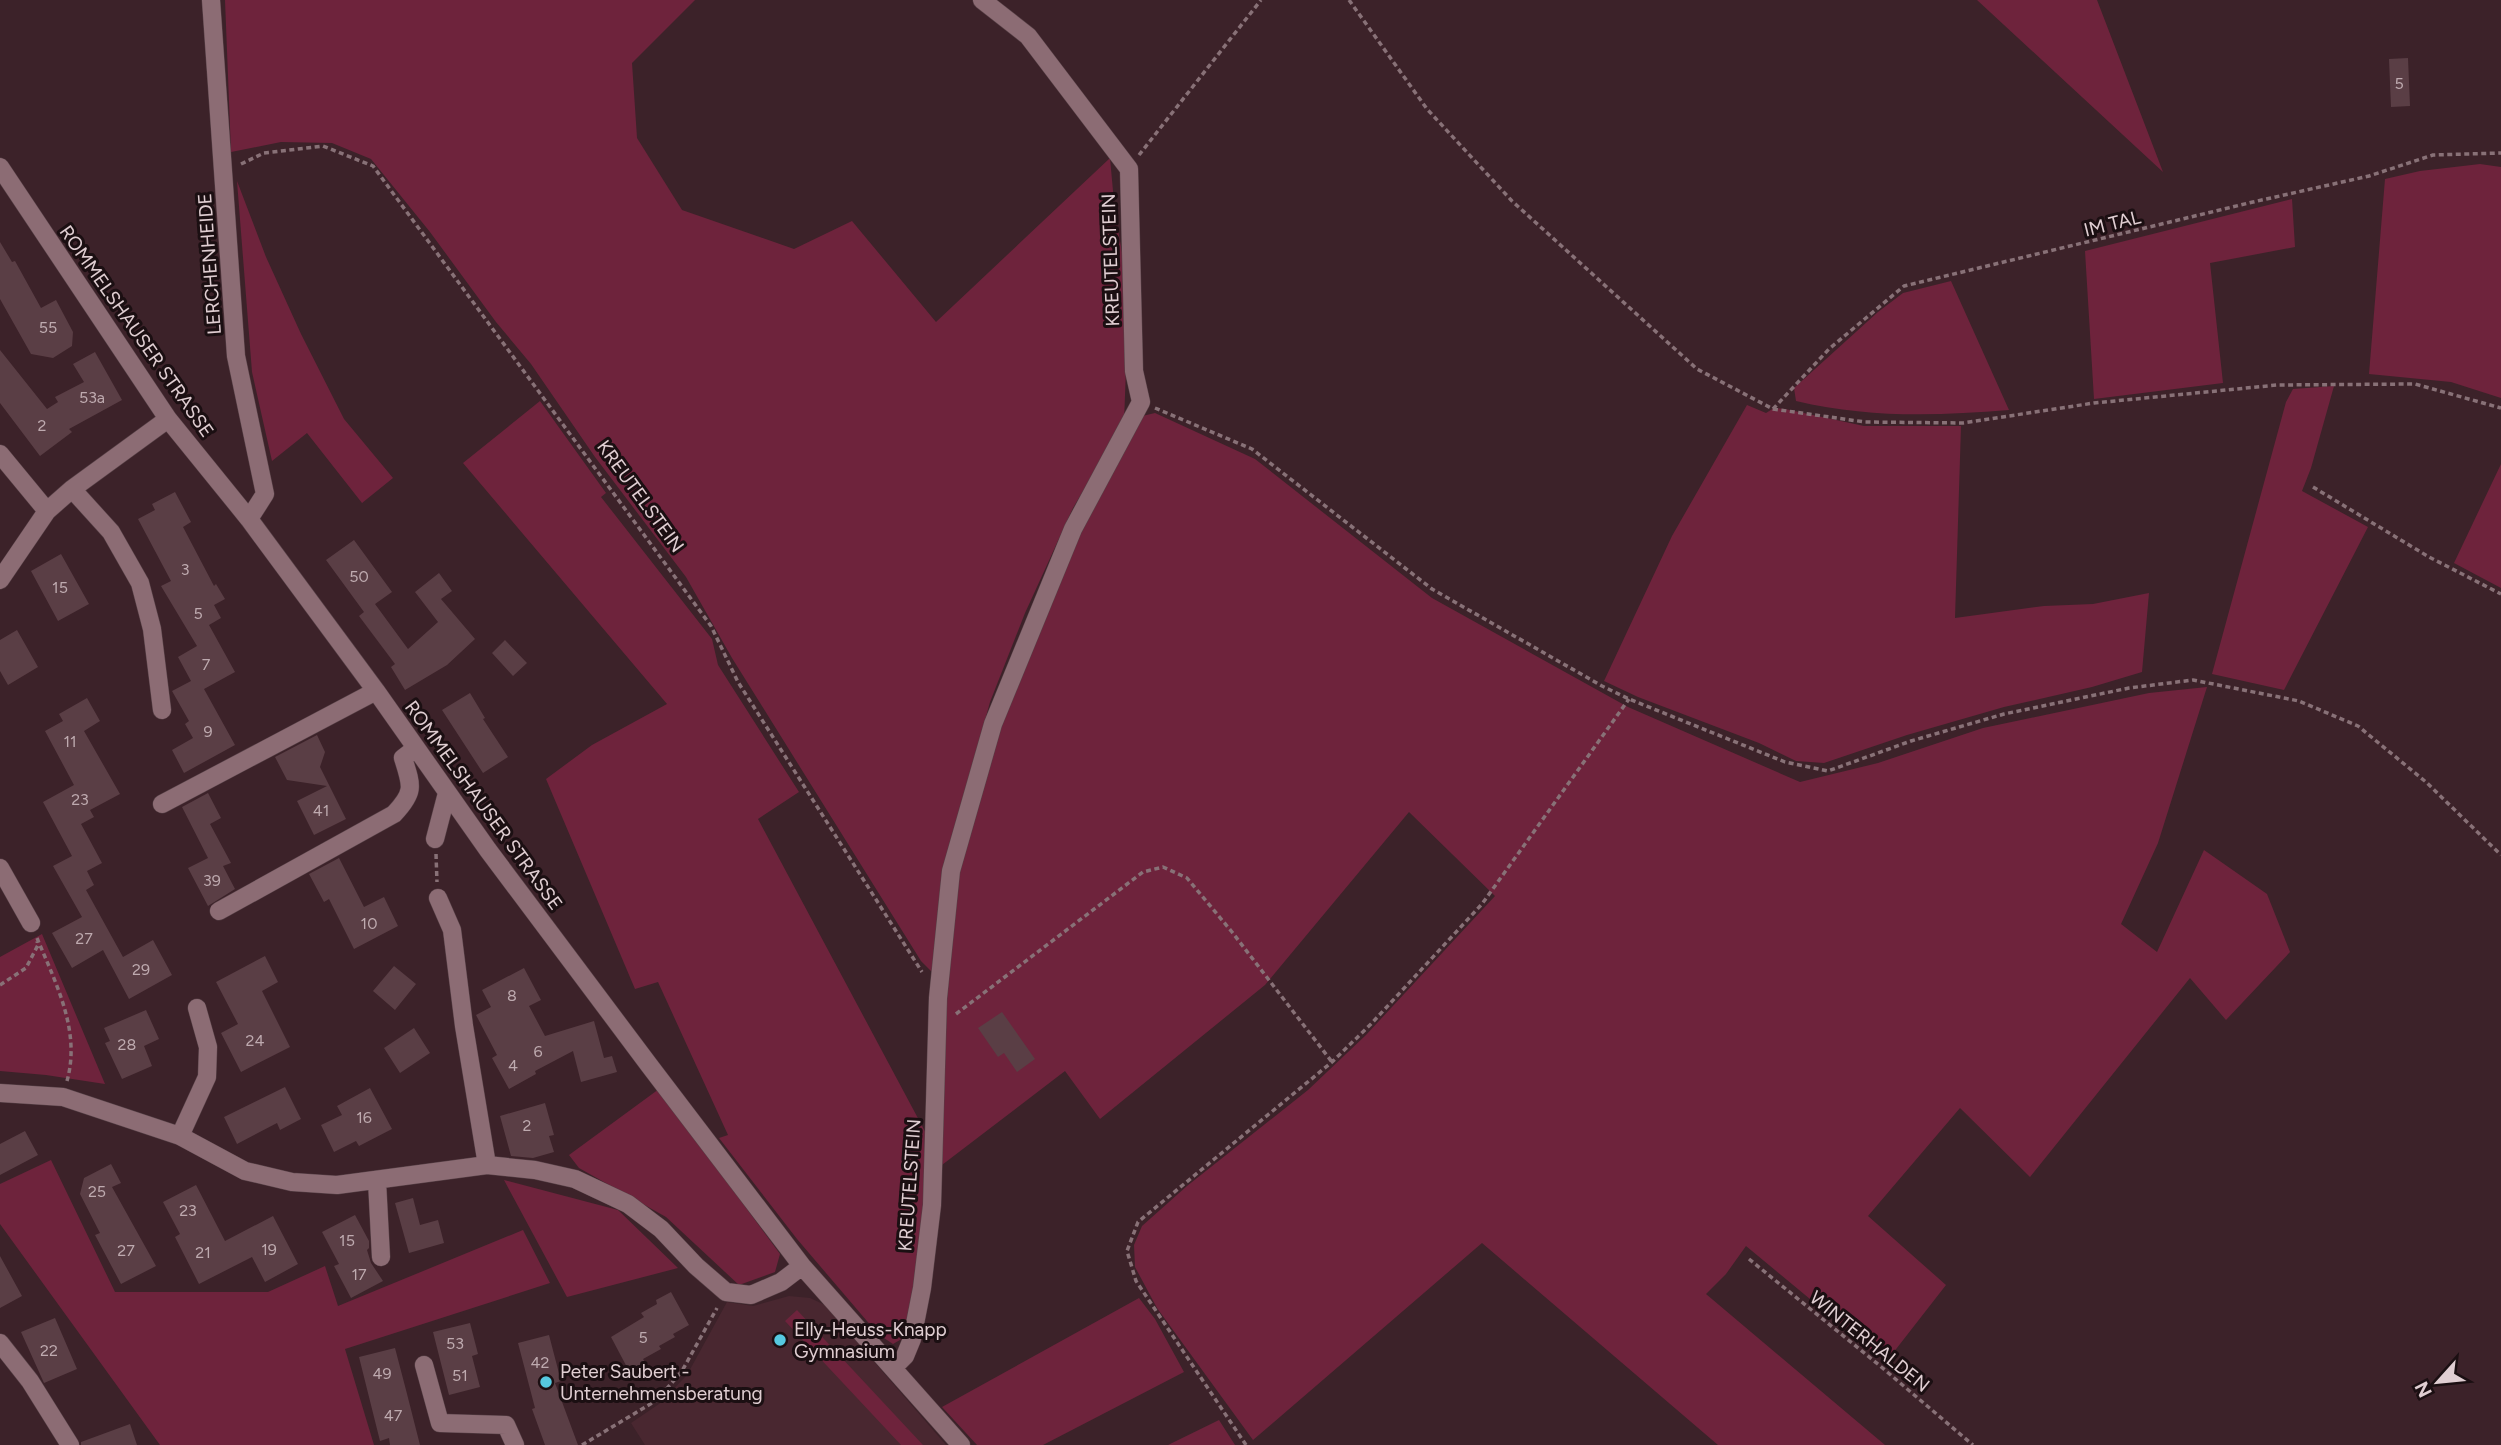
<svg xmlns="http://www.w3.org/2000/svg" width="2501" height="1445" font-family="Figtree,sans-serif">
<rect width="100%" height="100%" fill="#3c2229"/>
<path fill="#492730" d="M789 1296 810 1298 825 1305 946 1445H645L631 1423 659 1404 687 1375 727 1302 753 1306Z"/>
<path fill="#6e233c" d="M225 0H695L632 63 637 138 682 210 794 249 852 221 936 322 1110 158 1115 213 1125 269 1127 342 1124 422 1073 508 1025 613 990 702 945 869 932 972 921 961 732 658 686 577 595 457 531 364 496 322 430 232 371 159 332 143 281 142 231 152Z
M1977 0H2097L2163 172Z
M2480 164 2501 167V398L2451 382 2369 374 2385 179 2420 171Z
M237 181 266 257 301 334 344 419 393 478 362 503 307 433 272 461 252 372Z
M2292 199 2295 247 2210 263 2223 383 2094 399 2085 251Z
M1951 281 2009 410C1935 416 1868 418 1796 401L1794 388 1878 312 1903 293Z
M2334 386 2311 468 2302 491 2368 527 2284 690 2212 674 2286 402 2293 389Z
M540 401 606 493 601 497 712 639 718 665 799 792 758 819 928 1137V1195L905 1337 893 1344 878 1334 797 1239 719 1138 728 1135 658 982 635 989 546 779 592 745 667 704 463 463Z
M1747 405 1766 413 1774 408 1785 409 1864 426H1961L1955 618 2044 606 2093 604 2149 593 2142 672 2092 687 2004 707 1907 735 1824 763 1796 761 1759 743 1638 697 1604 681 1672 536Z
M1155 413 1255 459 1432 598 1628 707 1800 782 1878 763 1983 728 2149 693 2207 687 2158 843 2121 924 2157 952 2204 850 2267 894 2290 952 2226 1020 2190 978 2030 1177 1960 1108 1868 1216 1946 1285 1886 1362 1746 1246 1726 1274 1706 1294 1885 1445H1718L1482 1243 1253 1440 1157 1308 1135 1267 1134 1245 1142 1226 1187 1186 1308 1090 1366 1035 1495 896 1409 812 1265 985 1100 1119 1065 1071 938 1168 945 967 962 856 985 762 1084 517 1134 418Z
M2501 464V588L2454 563Z
M42 934 105 1084 46 1075 0 1071V957Z
M659 1089 780 1254 775 1272 739 1285 666 1217 579 1168 569 1155Z
M51 1160 115 1292H268L325 1266 338 1306 523 1230 550 1283 345 1349 374 1445H160L0 1224V1184Z
M504 1180 618 1210 678 1268 567 1297Z
M1139 1298 1155 1319 1184 1372 1043 1445H977L942 1407Z
M797 1310 923 1445H901L785 1321Z
M1219 1420 1235 1445H1168Z"/>
<path fill="#5a3e45" d="M2408 58 2410 106 2391 107 2389 59Z
M0 242 12 262 15 261 41 308 56 300 73 332 72 346 53 358 31 354 0 299Z
M0 350 47 409 58 402 55 397 84 382 73 364 95 352 122 400 69 429 72 432 40 456 0 403Z
M175 492 191 522 183 527 214 586 216 584 225 599 214 605 221 618 209 625 235 672 204 689 235 745 184 773 172 750 193 738 185 724 189 721 172 691 191 681 178 657 197 646 161 586 171 581 138 519 155 510 152 504Z
M354 540 392 592 375 604 408 649 438 622 415 592 439 573 452 591 441 599 475 639 447 665 405 690 391 667 395 664 359 616 364 612 326 560Z
M61 554 89 604 58 621 31 571Z
M17 630 38 667 8 685 0 671V640Z
M505 640 527 663 513 676 492 653Z
M470 693 485 718 483 719 508 757 483 773 442 710Z
M87 698 100 721 84 731 120 794 90 810 94 817 81 824 102 863 87 871 94 885 86 890 123 957 153 940 172 975 129 999 103 950 72 968 52 933 82 917 53 866 72 856 43 802 74 785 45 731 63 721 59 714Z
M317 735 325 752 320 767 346 819 314 835 297 801 327 786 287 780 275 757Z
M208 793 221 818 210 824 231 863 223 866 235 889 208 906 188 868 208 858 182 807Z
M339 858 364 907 384 897 398 926 354 949 329 899 324 902 309 874Z
M265 956 278 982 262 991 290 1047 241 1072 221 1033 238 1024 216 982Z
M394 966 416 984 395 1010 373 991Z
M524 968 541 1000 529 1006 545 1036 594 1021 604 1058 612 1056 617 1072 581 1082 573 1051 535 1071 536 1074 509 1089 492 1058 497 1055 476 1015 491 1007 482 990Z
M146 1010 159 1039 144 1046 152 1066 122 1079 105 1043 110 1041 104 1028Z
M1002 1012 1035 1059 1017 1072 1004 1053 998 1057 978 1028Z
M414 1028 430 1053 400 1073 384 1048Z
M285 1087 301 1119 280 1130 277 1123 237 1144 224 1117Z
M370 1088 392 1129 359 1146 356 1141 334 1152 321 1125 342 1115 337 1106Z
M545 1103 554 1135 549 1136 554 1152 533 1158 511 1156 500 1116Z
M25 1131 38 1155 0 1175V1144Z
M111 1164 121 1183 112 1187 156 1266 121 1284 95 1235 100 1233 80 1194 84 1178Z
M196 1185 225 1241 273 1216 298 1264 265 1282 252 1257 199 1284 175 1237 180 1234 163 1202Z
M413 1198 420 1225 438 1220 444 1243 409 1253 395 1203Z
M355 1215 369 1241V1248L367 1250 371 1263 383 1281 351 1298 334 1266 339 1264 322 1232Z
M0 1256 22 1296 0 1308Z
M671 1292 689 1325 673 1334 675 1337 659 1346 661 1349 643 1359 645 1362 629 1371 611 1337 644 1317 641 1313 657 1304 656 1300Z
M55 1318 77 1369 44 1383 21 1332Z
M470 1323 478 1354 472 1356 480 1387 449 1395 433 1332Z
M549 1335 561 1381 555 1383 578 1445H545L532 1409 535 1408 518 1343Z
M395 1348 406 1390 420 1445H390L389 1438 380 1441 359 1357Z
M130 1424 137 1445H81V1442Z"/>
<g fill="none" stroke-linecap="round" stroke-linejoin="round">
<g stroke="#574147" stroke-width="19">
<path id="minor" d="M211 0 236 356 265 494 249 519
M0 167 168 419 249 519 376 691 488 850 649 1065 802 1266 961 1445
M0 454 47 511
M72 489 111 532 140 583 152 629 162 710
M0 580 47 511 72 489 168 419
M162 804 376 691
M435 839 447 793
M0 868 31 923
M438 898 452 930 464 1026 487 1165
M219 911 394 814C415 792 412 786 403 758L416 748
M0 1093 63 1097 180 1136 245 1171 292 1182 337 1185 487 1165 535 1170 575 1179 628 1204 661 1229 696 1266 726 1292 751 1295 781 1282 802 1266
M180 1136 207 1077 208 1047 197 1008
M377 1181 381 1257
M0 1343 30 1381 70 1445
M424 1365 440 1423 506 1425 515 1445
M893 1368 905 1356 912 1339 922 1288 932 1205 938 998 951 871 993 724 1073 529 1141 402 1134 371 1129 169 1028 36 982 0"/>
</g>
<path stroke="#887177" stroke-width="3.5" stroke-dasharray="5 3.5" stroke-linecap="butt" d="M1349 0 1427 109 1512 201 1697 369 1773 409 1865 422 1963 423 2094 403 2277 385 2415 384 2501 408
M1139 155 1261 0
M241 164 264 153 323 146 373 166 711 626 738 682 922 972
M1155 408 1252 449 1432 589 1602 686 1629 699 1785 762 1828 771 1911 741 2004 714 2129 688 2193 680 2299 701 2358 726 2426 782 2501 855
M1773 409 1829 349 1904 286 2253 202 2369 176 2433 155 2501 153
M2313 487 2429 557 2501 594
M436 854 437 882
M37 938C56 984 81 1031 67 1081
M0 985 26 968 38 945 37 941
M956 1014 1143 872 1163 867 1187 878 1232 932 1332 1062
M1749 1259 1879 1365 1973 1445
M582 1445 657 1400 682 1371 717 1308
M1246 1445 1136 1281 1127 1251 1138 1222 1332 1062 1371 1024 1482 904 1629 699"/>
<use href="#minor" stroke="#8c6c74" stroke-width="18"/>
</g>
<g fill="#56c9e0" stroke="#1b0f12" stroke-width="2.5">
<circle cx="780" cy="1340" r="7"/>
<circle cx="546" cy="1382" r="7"/>
</g>
<g text-anchor="middle" stroke-width="6" stroke-linejoin="round" paint-order="stroke">
<g font-size="16" fill="#beaaaf">
<text x="2399" y="89">5</text>
<text x="48" y="333">55</text>
<text x="92" y="403">53a</text>
<text x="42" y="431">2</text>
<text x="185" y="575">3</text>
<text x="359" y="582">50</text>
<text x="60" y="593">15</text>
<text x="198" y="619">5</text>
<text x="206" y="670">7</text>
<text x="208" y="737">9</text>
<text x="70" y="747">11</text>
<text x="80" y="805">23</text>
<text x="321" y="816">41</text>
<text x="212" y="886">39</text>
<text x="369" y="929">10</text>
<text x="84" y="944">27</text>
<text x="141" y="975">29</text>
<text x="512" y="1001">8</text>
<text x="255" y="1046">24</text>
<text x="127" y="1050">28</text>
<text x="538" y="1057">6</text>
<text x="513" y="1071">4</text>
<text x="364" y="1123">16</text>
<text x="527" y="1131">2</text>
<text x="97" y="1197">25</text>
<text x="188" y="1216">23</text>
<text x="347" y="1246">15</text>
<text x="269" y="1255">19</text>
<text x="126" y="1256">27</text>
<text x="203" y="1258">21</text>
<text x="359" y="1280">17</text>
<text x="643" y="1343">5</text>
<text x="455" y="1349">53</text>
<text x="49" y="1356">22</text>
<text x="540" y="1368">42</text>
<text x="382" y="1379">49</text>
<text x="460" y="1381">51</text>
<text x="393" y="1421">47</text>
</g>
<g font-size="19" fill="#e0ced2" stroke="#1b0f12">
<text transform="translate(2112 223) rotate(-14)" y="7">IM TAL</text>
<text transform="translate(1110 260) rotate(-92)" y="7">KREUTELSTEIN</text>
<text transform="translate(209 264) rotate(-94)" y="7">LERCHENHEIDE</text>
<text transform="translate(137 331) rotate(55)" y="7">ROMMELSHAUSER STRASSE</text>
<text transform="translate(641 496) rotate(54)" y="7">KREUTELSTEIN</text>
<text transform="translate(484 805) rotate(54)" y="7">ROMMELSHAUSER STRASSE</text>
<text transform="translate(909 1185) rotate(-86)" y="7">KREUTELSTEIN</text>
<text transform="translate(1870 1341) rotate(39)" y="7">WINTERHALDEN</text>
</g>
<g font-size="19" fill="#e0ced2" stroke="#1b0f12" text-anchor="start">
<text x="794" y="1336">Elly-Heuss-Knapp<tspan x="794" dy="22">Gymnasium</tspan></text>
<text x="560" y="1378">Peter Saubert -<tspan x="560" dy="22">Unternehmensberatung</tspan></text>
</g>
</g>
<g transform="translate(2438 1382) rotate(243)" stroke="#1b0f12" stroke-width="5" paint-order="stroke">
<path d="M0-5L12 26L0 18L-12 26Z" fill="#e0ced2"/>
<text y="-10" font-size="19" font-weight="bold" text-anchor="middle" fill="#e0ced2">N</text>
</g>
</svg>
